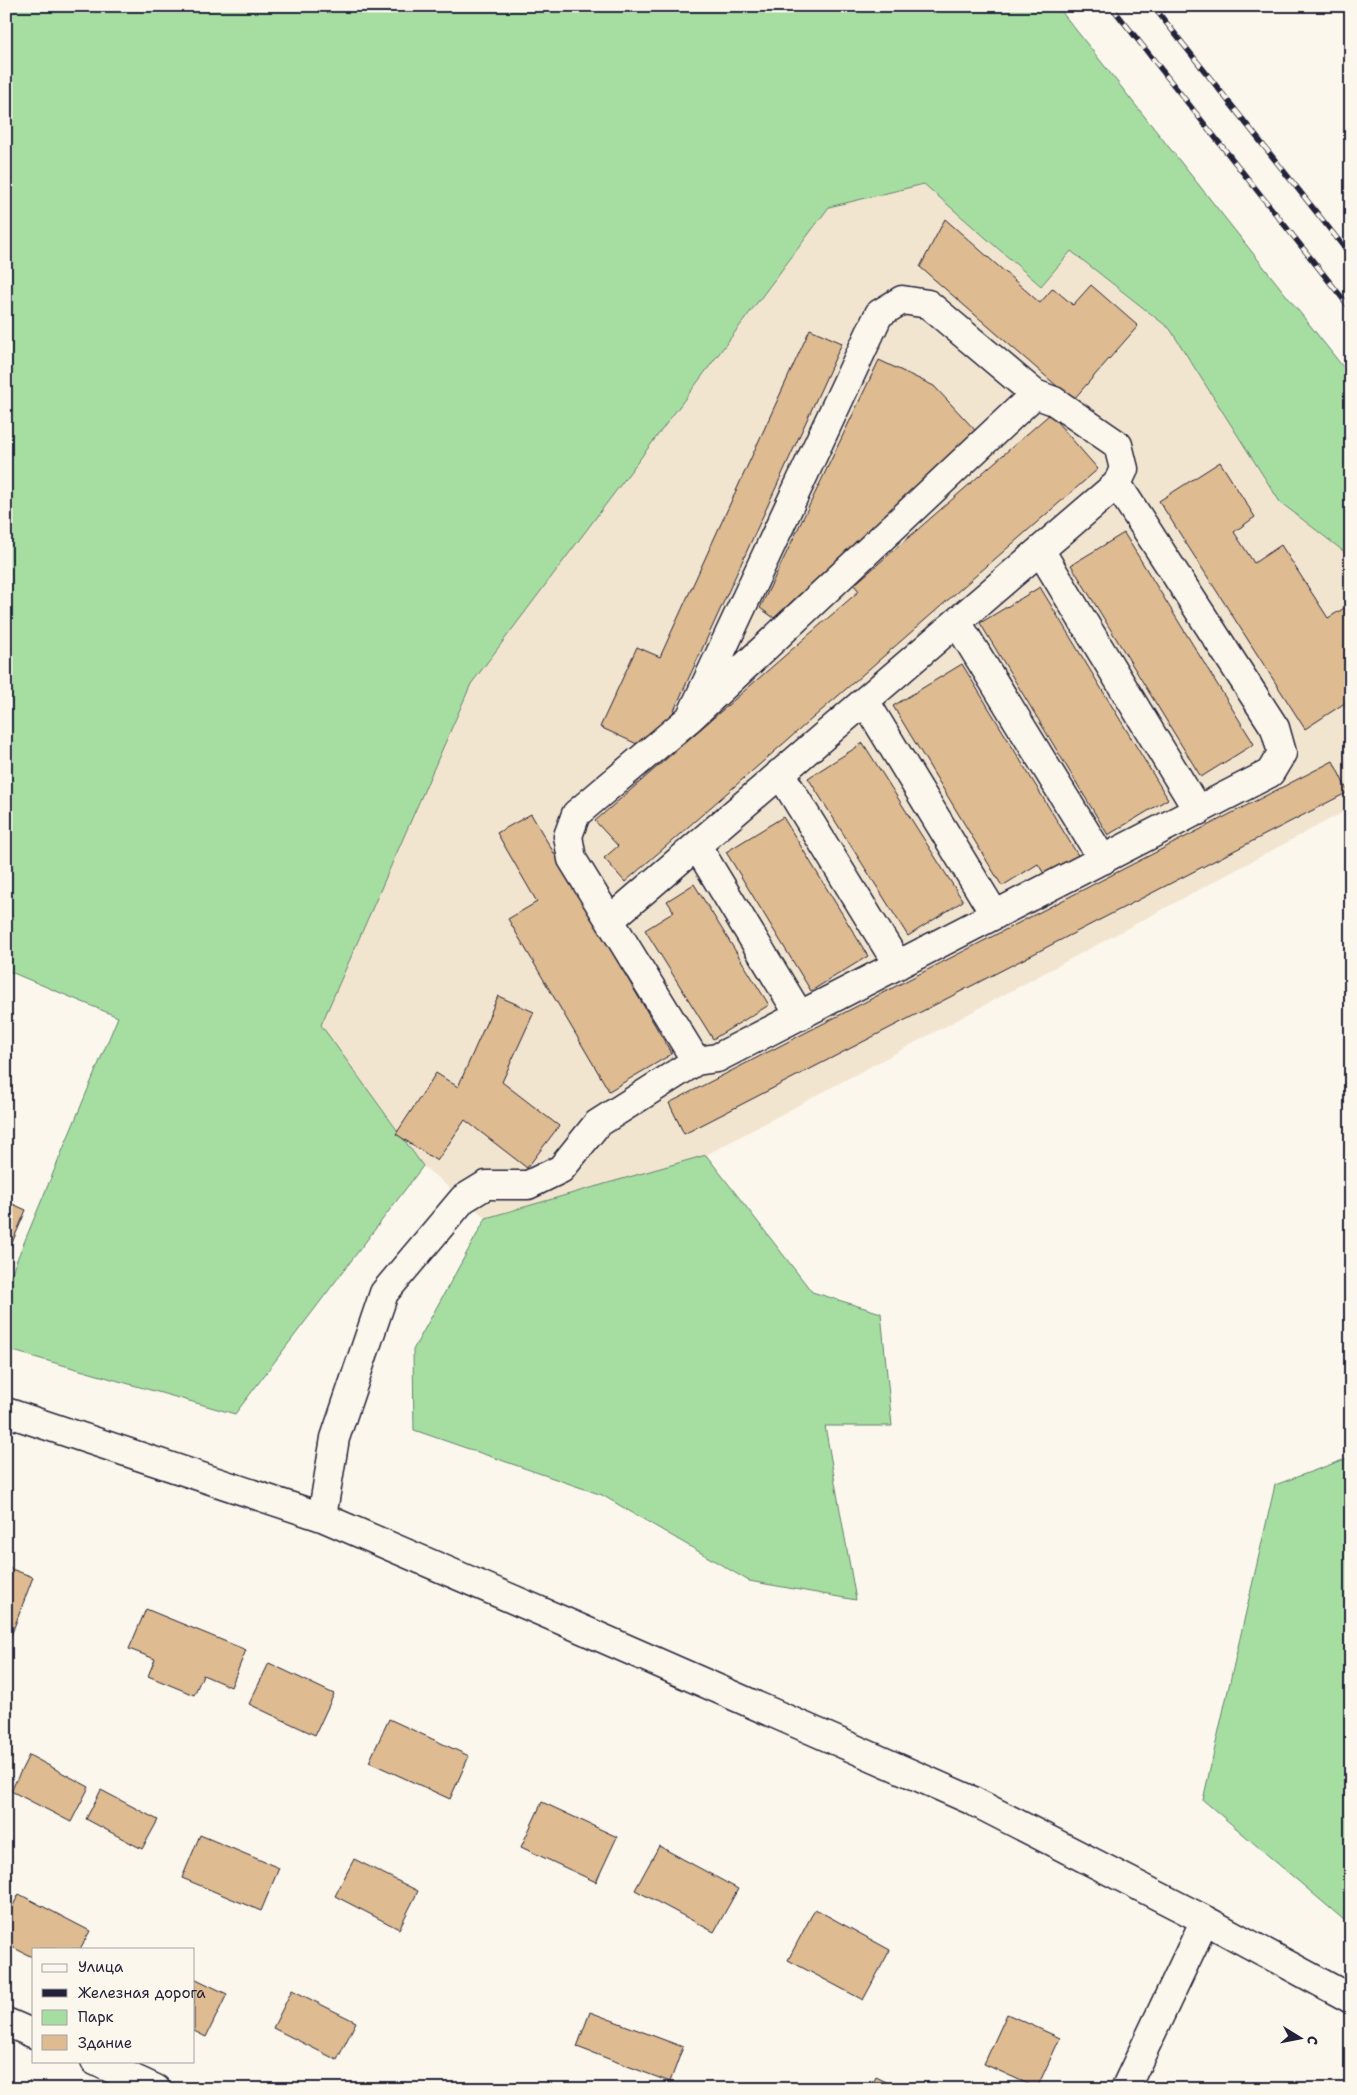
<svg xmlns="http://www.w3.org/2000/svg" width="1357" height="2095" font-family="'Shantell Sans',sans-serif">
<rect width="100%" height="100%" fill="#fbf7ec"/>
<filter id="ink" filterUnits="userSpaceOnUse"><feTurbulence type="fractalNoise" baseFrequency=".02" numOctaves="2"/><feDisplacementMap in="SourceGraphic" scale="10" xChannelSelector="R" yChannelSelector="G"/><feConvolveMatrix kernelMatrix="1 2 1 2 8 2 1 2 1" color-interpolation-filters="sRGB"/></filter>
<g filter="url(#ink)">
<path fill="#f2e5d0" d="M924 184 1041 286 1071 251 1170 329 1280 502 1351 557V808L706 1155 486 1218 423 1166 321 1025 471 684 829 207Z"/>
<path fill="#a6dea2" stroke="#64806e" d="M6 6H1057L1351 377V557L1280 502 1170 329 1071 251 1041 286 924 184 829 207 471 684 321 1025 423 1166 235 1414 6 1349V1286L118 1017 6 970Z
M706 1155 812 1292 881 1313 892 1426H825L856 1600 749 1581 602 1495 414 1430 413 1350 486 1218Z
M1351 1457V1926L1203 1800 1275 1485Z"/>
<path fill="#debb90" stroke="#22223b" d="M945 219 1040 303 1053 288 1073 305 1091 285 1138 326 1073 400 920 267Z
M810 329 842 343 671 717 637 744 600 727 637 647 660 657Z
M879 360 934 386 976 431 774 618 760 608Z
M1050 414 1098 469 625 882 604 858 618 846 595 821 859 591 854 585Z
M1220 462 1255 517 1234 532 1254 563 1281 545 1328 618 1351 604V699L1305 729 1159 501Z
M1124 533 1254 744 1201 777 1071 565Z
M1040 587 1168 799 1108 835 980 623Z
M962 664 1079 857 1046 877 1038 864 1002 886 893 706Z
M863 743 963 901 908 936 808 778Z
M1333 761 1348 792 684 1134 669 1103Z
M531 814 672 1054 609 1091 508 919 537 902 497 833Z
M783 817 868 956 811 991 726 852Z
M694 884 769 1005 713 1039 645 930 674 912 667 901Z
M498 996 534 1012 502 1082 559 1126 527 1168 465 1120 437 1161 396 1134 436 1073 458 1087Z
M6 1201 26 1210 6 1257Z
M6 1567 33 1577 6 1649Z
M146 1609 246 1650 231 1687 203 1675 194 1695 148 1676 155 1659 129 1649Z
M269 1663 334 1694 315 1735 249 1704Z
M389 1719 469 1756 450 1799 369 1762Z
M29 1755 89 1787 71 1822 11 1791Z
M101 1790 158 1820 142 1849 86 1819Z
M542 1802 617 1837 596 1882 521 1847Z
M200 1835 279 1868 261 1911 182 1878Z
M659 1846 738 1889 714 1932 635 1890Z
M354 1859 418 1891 399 1929 335 1896Z
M19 1894 90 1931 80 1949H34V1958L6 1944V1919Z
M815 1909 890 1950 863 2000 788 1960Z
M194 1978 227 1994 206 2037 194 2031Z
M292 1990 356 2022 337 2060 273 2028Z
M590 2012 683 2047 670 2082 577 2047Z
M1007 2014 1060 2038 1037 2088 984 2064Z
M876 2077 901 2089H870Z"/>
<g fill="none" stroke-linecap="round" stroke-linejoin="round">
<g stroke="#22223b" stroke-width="31">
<path id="minor" d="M1040 550 1198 811
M957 622 1103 860
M865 701 995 915
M780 773 898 965
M697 846 800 1016
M610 920 1117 484 1124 469 1118 445 1054 401 1035 394 928 304 902 300 879 314 690 718
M696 1061 572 859 568 836 576 814 690 718 1035 394
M6 1412 322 1517 561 1620 971 1800 1205 1920 1351 1999
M322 1517 335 1438 384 1293 463 1199 486 1185H528L561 1169 597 1124 696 1061 717 1058 1270 773 1282 753 1275 728 1117 484
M6 2022 34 2034
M95 2061 156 2089
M1125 2089 1205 1920"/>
</g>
<use href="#minor" stroke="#fbf7ec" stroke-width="28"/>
<g stroke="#22223b" stroke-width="5.5">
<path id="rail" d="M1111 6 1351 309
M1153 6 1351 256"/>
</g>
<use href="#rail" stroke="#fbf7ec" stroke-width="4" stroke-dasharray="11" stroke-linecap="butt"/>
</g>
</g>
<rect width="1357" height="2095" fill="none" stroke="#fbf7ec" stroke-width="25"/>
<rect x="12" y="12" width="1332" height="2070" fill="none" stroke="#22223b" stroke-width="2" filter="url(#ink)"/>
<rect x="32" y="1948" width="162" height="115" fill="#fbf7ec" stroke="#a4a2a5"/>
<rect x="42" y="1964" width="25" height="8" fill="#fbf7ec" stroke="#a4a2a5"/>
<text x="78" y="1972" font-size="15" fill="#22223b">Улица</text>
<rect x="42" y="1989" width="25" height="8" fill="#22223b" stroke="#a4a2a5"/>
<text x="78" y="1998" font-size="15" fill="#22223b">Железная дорога</text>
<rect x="42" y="2010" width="25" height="15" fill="#a6dea2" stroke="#a4a2a5"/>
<text x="78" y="2022" font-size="15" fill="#22223b">Парк</text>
<rect x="42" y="2035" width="25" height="15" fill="#debb90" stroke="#a4a2a5"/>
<text x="78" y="2048" font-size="15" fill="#22223b">Здание</text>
<g transform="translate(1300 2038) rotate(100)" stroke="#fbf7ec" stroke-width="4" paint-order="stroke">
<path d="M0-4L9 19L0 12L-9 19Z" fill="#22223b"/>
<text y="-8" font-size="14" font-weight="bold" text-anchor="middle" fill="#22223b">С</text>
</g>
</svg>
